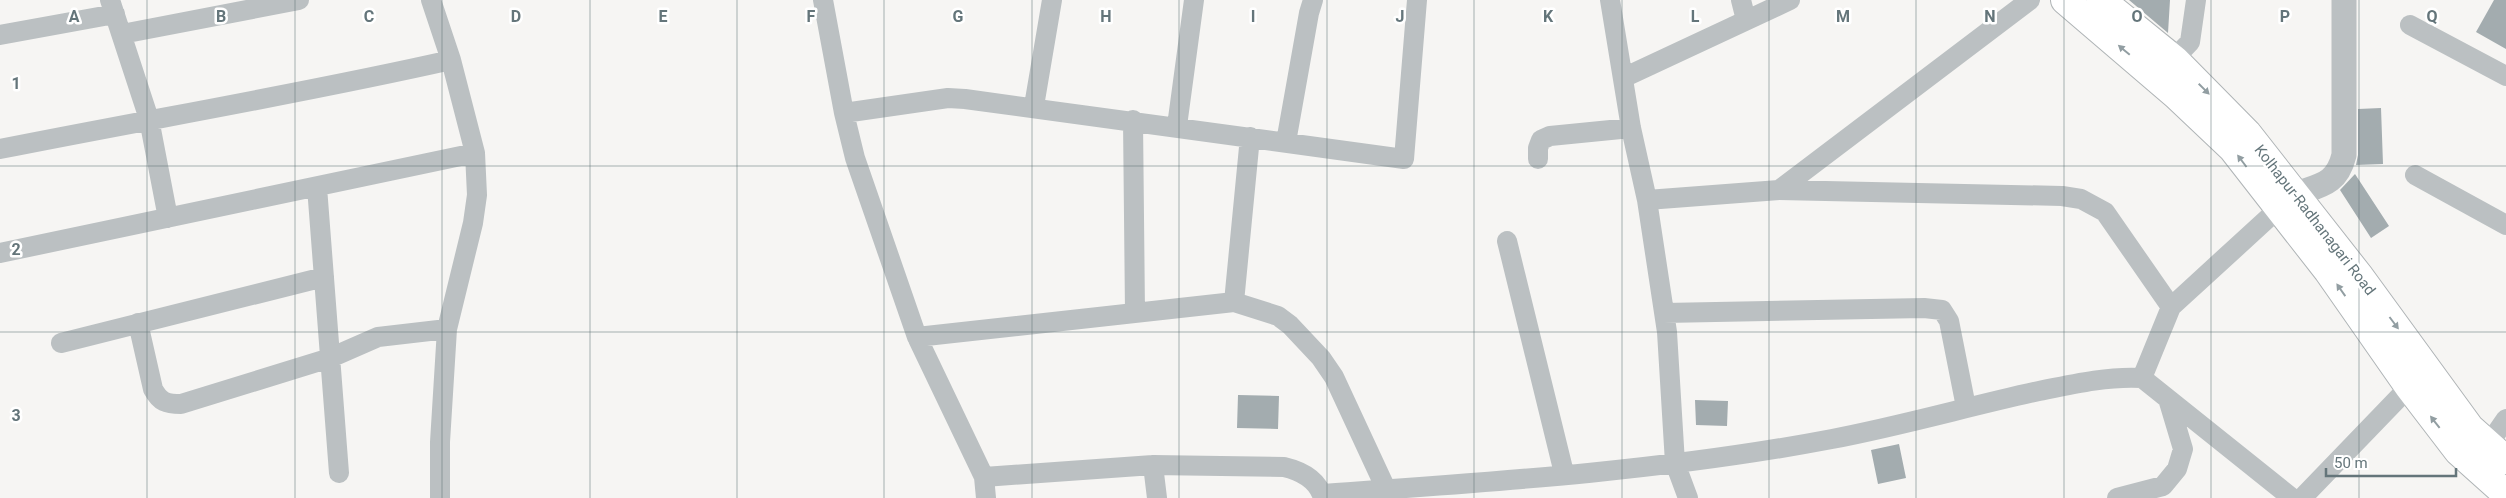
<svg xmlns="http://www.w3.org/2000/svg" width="2506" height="498" font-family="Roboto,sans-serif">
<rect width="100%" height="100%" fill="#f6f5f3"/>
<path fill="#a3acaf" d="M2129 0H2170L2168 33Z
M2494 0H2506V49L2476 32Z
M2381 108 2383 164 2356 165 2358 155V109Z
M2355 174 2389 226 2371 238 2340 190Z
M1238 395 1279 396 1278 429 1237 428Z
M1695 400 1728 401 1727 426 1696 425Z
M1899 444 1906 478 1878 484 1871 450Z"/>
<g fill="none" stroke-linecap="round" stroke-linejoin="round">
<g stroke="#afb4b6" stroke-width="30">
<path id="primary" d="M2065 0 2176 95 2232 148 2328 271 2409 387 2458 451 2506 494
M2101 0 2175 60 2247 133 2360 277 2470 428 2506 460"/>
</g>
<path stroke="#bbc0c2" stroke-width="20" d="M110 0 149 119 168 218
M431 0 451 60 475 153 477 195 473 223 447 329 440 442V498
M823 0 844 113 855 158 917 337 984 477 986 498
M1610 0 1631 128 1647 200 1667 332 1675 463 1688 498
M1741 0 1746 20
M2410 25 2506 76
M122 34 299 0
M0 35 115 14
M2164 69 2190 42 2196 0
M1623 78 1790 0
M1034 106 1052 0
M844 113 948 98 965 99 1404 159 1417 0
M1133 120 1135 313
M1177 126 1194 0
M1286 142 1309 13 1313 0
M0 149C150 119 301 94 451 60
M1538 159V148L1541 140 1550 136 1631 128
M2415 175 2506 225
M317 187 339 473
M1779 190 2030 0
M1647 200 1779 190 2062 196 2081 199 2105 212 2171 307
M1507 241 1564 473
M0 253 475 153
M1234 302 1250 137
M1664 313 1924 308 1942 310 1949 321 1966 407
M138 323 153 389C160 402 166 404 181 404L330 358 378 337 447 329
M917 337 1234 302 1278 316 1290 325 1321 358 1334 377 1386 489
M61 343 324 277
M2142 378 2171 307 2278 209
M2488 445 2506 419
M1153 465 1157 498
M984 477 1153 465 1284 467C1301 471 1318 480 1323 498
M1322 494C1492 482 1664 471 1832 439 1901 426 1970 406 2039 391 2073 384 2108 376 2142 378L2292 498
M2117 498 2163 486 2177 469 2183 449 2168 399
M2302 498 2409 387 2414 374"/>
<path stroke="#bbc0c2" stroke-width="25" d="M2296 194C2321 185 2337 184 2344 155V0"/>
<use href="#primary" stroke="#fff" stroke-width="28"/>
</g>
<defs><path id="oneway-solid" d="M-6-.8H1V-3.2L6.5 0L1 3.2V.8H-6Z" transform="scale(1.25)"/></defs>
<g fill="#929ea2">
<use href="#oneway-solid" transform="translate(2124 50) rotate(-140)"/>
<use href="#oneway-solid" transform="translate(2204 89) rotate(45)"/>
<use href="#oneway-solid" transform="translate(2242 161) rotate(-127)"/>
<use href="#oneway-solid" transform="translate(2341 290) rotate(-125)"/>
<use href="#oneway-solid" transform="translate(2394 323) rotate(53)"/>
<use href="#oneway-solid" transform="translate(2435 422) rotate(-128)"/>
</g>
<path fill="none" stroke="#64757a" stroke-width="1" stroke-opacity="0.55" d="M147 0V498M295 0V498M442 0V498M590 0V498M737 0V498M884 0V498M1032 0V498M1179 0V498M1327 0V498M1474 0V498M1622 0V498M1769 0V498M1916 0V498M2064 0V498M2211 0V498M2359 0V498M0 166H2506M0 332H2506"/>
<g text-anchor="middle" stroke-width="5" stroke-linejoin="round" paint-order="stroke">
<g font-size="15" fill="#64757a" stroke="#fff">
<text transform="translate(2315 220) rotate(52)" y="5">Kolhapur-Radhanagari Road</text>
</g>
</g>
<g font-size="16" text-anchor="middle" font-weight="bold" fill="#64757a" stroke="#fff" stroke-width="5" stroke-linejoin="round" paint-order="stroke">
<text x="74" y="22">A</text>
<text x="221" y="22">B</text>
<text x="369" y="22">C</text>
<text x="516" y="22">D</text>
<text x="663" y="22">E</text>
<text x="811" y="22">F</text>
<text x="958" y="22">G</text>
<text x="1106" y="22">H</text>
<text x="1253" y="22">I</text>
<text x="1400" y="22">J</text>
<text x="1548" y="22">K</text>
<text x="1695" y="22">L</text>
<text x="1843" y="22">M</text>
<text x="1990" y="22">N</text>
<text x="2137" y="22">O</text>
<text x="2285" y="22">P</text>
<text x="2432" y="22">Q</text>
<text x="16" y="89">1</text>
<text x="16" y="255">2</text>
<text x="16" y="421">3</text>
</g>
<path d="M2326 468v8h130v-8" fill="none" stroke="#64757a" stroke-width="2.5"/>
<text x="2334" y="468" font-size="15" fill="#64757a" stroke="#ffffff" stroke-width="4" paint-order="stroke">50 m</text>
</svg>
